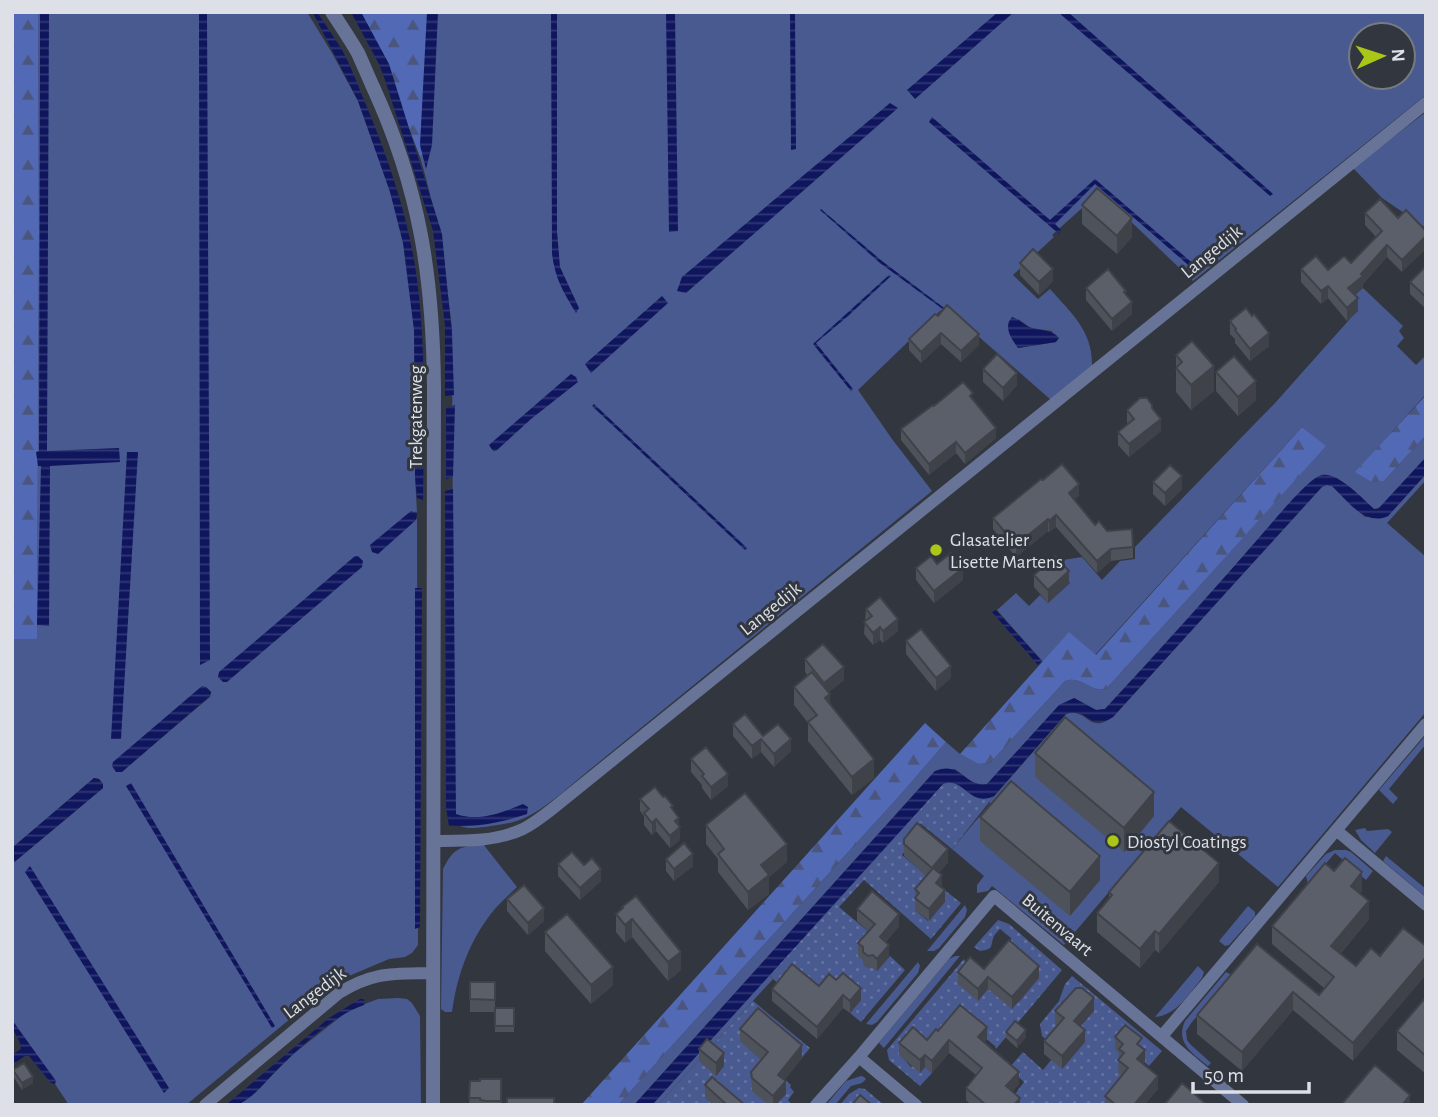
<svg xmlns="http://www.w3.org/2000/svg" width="1438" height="1117" font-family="'Alegreya Sans',sans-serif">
<defs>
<pattern id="forest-firs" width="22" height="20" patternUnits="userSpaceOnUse" patternTransform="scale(1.75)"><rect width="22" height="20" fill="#5269b6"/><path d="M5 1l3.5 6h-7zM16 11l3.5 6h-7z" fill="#4a567e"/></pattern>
<pattern id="garden-dots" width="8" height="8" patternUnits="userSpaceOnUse" patternTransform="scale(1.75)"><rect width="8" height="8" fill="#495a90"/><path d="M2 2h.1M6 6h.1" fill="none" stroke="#6371a0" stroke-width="1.8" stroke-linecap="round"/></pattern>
<pattern id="water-rules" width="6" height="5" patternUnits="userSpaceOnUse" patternTransform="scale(1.75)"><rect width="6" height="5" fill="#0f165d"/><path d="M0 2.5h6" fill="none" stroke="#323874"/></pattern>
</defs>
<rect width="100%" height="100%" fill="#32363f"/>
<path fill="#495a90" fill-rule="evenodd" d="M38 12H307L332 53 358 101 388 184 397 215 405 251 415 319V476L417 513 415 511 416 520 417 518 418 945 412 953 405 957 389 959 349 976 302 1009 186 1105H69L55 1084V1081L12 1020V864L103 788V784L99 779 94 778 12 848V639H37L39 235ZM206 687 211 692 210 697 122 771 116 772Z
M434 12H1426V95L1193 281 1100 192 1052 235 1054 237 1013 275 1038 299 1050 289C1071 313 1093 331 1092 366L1051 400 962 322 959 323 941 310 858 390 892 439 932 491 593 767C573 783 545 810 522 819 510 824 497 825 485 827 472 828 464 830 454 822L452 328C445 269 437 214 420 157L424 153ZM1361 35H1403V77H1361ZM1018 319 1031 328 1052 331 1056 342 1018 348Z
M1426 112V228L1382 198 1353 168Z
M1363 288 1403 326 1399 331 1404 338 1397 346 1416 365 1426 355V394L1356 472 1384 481 1426 435V457L1381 507 1374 509 1337 478 1317 477 1288 505 1196 611 1105 709 1096 710 1074 698 1012 757 987 784C974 787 965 776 955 769L935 771 634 1105H618L902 793 946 742 960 754 978 764 990 763 1065 681C1082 675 1088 692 1106 689L1325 446 1302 427 1095 655 1069 633 1043 662 997 610 1016 593 1029 606 1040 595 1048 603 1070 583 1056 567 1063 560 1082 557 1102 580 1120 561 1135 559V547L1275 403 1357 311 1353 296Z
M1426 474V480L1387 523 1426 557V712L1278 887 1181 807 1064 945 992 886 988 891 977 893V885L984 876 952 849 990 804V801L1066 714C1084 708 1087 726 1101 723 1105 722 1109 719 1113 717L1322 486 1327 485 1332 486 1365 517 1388 516Z
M1426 735V744L1389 789 1398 798 1393 804 1379 790Z
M1365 828 1367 831 1388 829 1392 832 1375 853 1361 840 1355 830Z
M483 844 517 887C510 894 501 902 494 910 470 939 457 975 452 1012H445L441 1009 443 869C454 847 460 847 483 844Z
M1335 850H1346L1351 852 1373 871 1366 880 1335 853 1308 884 1306 876 1326 854Z
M1386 856 1426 889V897L1383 861Z
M965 905 967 910 965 917 939 948 934 951H927Z
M1248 906 1255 912V916L1229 945 1225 946 1219 941Z
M955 956H960L884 1048 879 1043 881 1040 949 959Z
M918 962 920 966 918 973 877 1022 872 1025 866 1024Z
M1198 966 1204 972 1202 978C1189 994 1177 1015 1155 1017Z
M1226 972 1232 975 1192 1022 1186 1031 1187 1040 1190 1044 1211 1063 1208 1066C1193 1054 1175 1043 1185 1021Z
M769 975 773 979 658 1105H652Z
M398 998 407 999 412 1003 420 1016 421 1105H239L254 1093 292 1055 349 1010 378 999Z
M861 1076 864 1077 866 1079 862 1083 851 1086 835 1105H826L846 1081Z"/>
<path fill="url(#forest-firs)" d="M12 12H38L39 235 37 639H12Z
M353 12H434L424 153 420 157 392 84Z
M1426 395V435L1384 481 1372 482 1355 472Z
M1302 427 1326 446 1106 689C1088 692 1082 675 1065 681L990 763 978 764 960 754 1069 632 1096 655Z
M925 723 946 742 902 793 618 1105H581Z"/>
<path fill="url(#garden-dots)" d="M948 782C965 783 975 805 994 796L952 849 920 823 903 843 908 847 902 855 929 878 919 906 916 911 928 921 942 888 961 903 931 939 864 880 839 907 875 937 859 956 877 971 890 956 905 970 861 1022 850 1013 861 1000 783 988 769 975 943 784Z
M998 920 1009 924 1062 970 996 1049 995 1046 960 1017 938 1044 900 1055 911 1067 912 1066 920 1072 925 1067 932 1073 920 1086 889 1060 887 1050 964 959 970 970 988 989 1019 1002 1038 978 1011 948V938L1000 929C999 930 995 934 994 936 990 945 995 949 980 951L974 947Z
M1072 976 1162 1051 1149 1066 1137 1056H1123L1128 1080 1108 1105H1014L1010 1101 1024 1082 1009 1068 1023 1052 1043 1070 1051 1060 1052 1045 1042 1036 1040 1024 1059 1001 1065 984Z
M753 1001 810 1048 784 1079 791 1085 790 1087 794 1092 788 1100 792 1105H658Z
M859 1088 865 1089 884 1105H840L849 1094Z"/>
<path fill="url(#water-rules)" d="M40 12H49L47 451 119 448 120 462 50 466 49 626 37 625 41 466H38L36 452 39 451Z
M199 12H207L210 660 200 665Z
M317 12C325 24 333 36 341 48 352 68 360 91 369 112 393 171 413 233 419 297 426 364 424 433 423 500L417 498 415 476 414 330 403 243 390 192 358 101 313 13Z
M351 12H361L389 64 442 234 452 335 454 395 445 396V325L433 231 385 80 379 64Z
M427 12H438L432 145 426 169 420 145Z
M551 12H557V231L560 267 579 308 576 313C563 292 555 278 552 254Z
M666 12H675L678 231 669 232Z
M790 12H795L796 149 791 150Z
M998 12H1014L915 99 907 90Z
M1058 12H1068L1273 194 1270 196Z
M890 103 898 108 686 293 677 291 682 277Z
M932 117 1050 220 1095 179 1197 267 1194 270 1095 184 1055 224 1061 230 1059 234 929 122Z
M821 209 882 261 960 320 959 321 880 263 820 210Z
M889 275 891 276 848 316 816 343 853 389 851 391 813 344Z
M662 296 668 303 591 373 585 364Z
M1012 317C1019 319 1022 323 1027 326 1039 332 1051 328 1059 338L1056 342 1018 348C1011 338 1003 327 1012 317Z
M571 374 576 377 578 382 531 419 496 451H493L489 445Z
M594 404 747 548 745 550 592 406Z
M455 405 453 477 446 479V408Z
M127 452H138L121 739H111Z
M1426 457V474L1388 516C1365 527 1347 500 1332 486L1327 485 1322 487 1113 717C1088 733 1088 706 1066 714L994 796C969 808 963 775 943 784L652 1105H634L935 771C961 760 965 788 987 784L1059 705 1074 698 1096 710 1105 709C1163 646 1220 583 1276 518 1284 509 1312 476 1322 475 1338 472 1363 499 1374 509H1378Z
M453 489 456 814C479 822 501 813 523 804L528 807 527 814C501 823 477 827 449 826L446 808 445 491Z
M411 511 417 513 416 520 378 554 372 552 370 545Z
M355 556H358L363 561 362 567 227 682H223L218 677 219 672Z
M415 588H422L420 927 415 929Z
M996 610 1042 661 1038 665 992 612Z
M202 686 206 687 211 692 210 696 122 772H116L112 766 113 762Z
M94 778 99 779 103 784V788L12 864V848Z
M131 783 275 1026 272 1028 126 786Z
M30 866 169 1088 164 1093 25 872Z
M360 999H363L365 1001 364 1005C333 1016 301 1046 277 1070 266 1081 255 1096 241 1103 237 1106 231 1105 226 1105L329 1018Z
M12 1020 56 1081 55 1084 51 1083 29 1056H25L12 1065V1055L21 1049C20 1036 12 1035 12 1020Z"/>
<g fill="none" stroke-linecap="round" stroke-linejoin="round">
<path stroke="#687497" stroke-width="12" d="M1336 830 1426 905
M434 841C464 841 495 842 523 829 533 824 542 817 551 810L1426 103
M1162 1036 1426 724
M859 1057 916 1105
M205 1105 339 993C374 971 394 974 433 973
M816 1105 859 1057 994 896 1243 1105"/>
<path stroke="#687497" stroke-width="14" d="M332 12C341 26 350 39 358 53 363 64 368 76 373 87 420 189 433 277 434 388L433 1105"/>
</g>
<path fill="#4e525b" d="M1082 205 1132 237 1117 254 1082 224Z
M1406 210 1402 272 1387 257 1363 284V288L1355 295 1358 311 1347 321 1328 298 1321 304 1301 282V269L1328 270 1351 263 1376 237 1365 225V213L1398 218Z
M1020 263 1053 281 1039 295 1020 275Z
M1426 270V309L1410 294V282Z
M1086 288 1126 295 1132 314 1112 331 1086 300Z
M935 314 979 345 961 362 941 344 921 363 909 350V339Z
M1230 321 1269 346 1250 361 1235 343V339L1230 334Z
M1176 355 1214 391 1191 410 1176 392Z
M983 369 1017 385 1003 401 983 382Z
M1216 372 1256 400 1238 416 1216 391Z
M973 401 996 438 965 464 956 453 929 475 901 440V429L934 406Z
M1152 409 1161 431 1129 457 1118 445V432L1128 424 1127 423V410Z
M1043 480 1079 496 1074 499 1095 525 1107 531 1133 547V558L1111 561 1097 573 1056 527 1049 532 1048 531 1016 557 993 529V518Z
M1153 482 1182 489 1165 506 1153 494Z
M937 564 963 580 934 603 916 580V568Z
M1034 575 1069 583 1048 603 1034 587Z
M866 609 898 631 883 643 880 640 873 645 864 634Z
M906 641 951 678 936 691 906 654Z
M805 659 844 680 829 692 830 705 874 778 852 795 808 741V723L794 705V687L808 676 805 672Z
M733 724 763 736 791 751 774 767 761 752 752 759 733 736Z
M1035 753 1154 816 1124 852 1035 777Z
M691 759 728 786 711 800 702 788V785L691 772Z
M640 799 673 810 679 826 680 840 670 848 656 831 652 835 644 825V816L640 811Z
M980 817 1100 880 1070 916 980 841Z
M706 825 787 862 769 877V894L748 910 718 872V859L706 844Z
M904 839 948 862 939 873 945 902 929 921 915 910V889L926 876 904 856Z
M666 859 693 866 674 881 666 871Z
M558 864 584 865 601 881 580 900 558 876Z
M1334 871 1362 891 1360 893 1369 919 1341 953 1356 966 1353 1061 1293 1010 1242 1071 1197 1034V1015L1257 944 1319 995 1324 988 1272 944V926Z
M1219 882 1159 953 1155 950 1140 968 1097 932V913L1109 900V892Z
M507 899 544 921 528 935 507 911Z
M622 907 681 970 668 981 632 937 625 943 616 932V914L622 909Z
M857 909 899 926 886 942 889 957 877 971 873 968H868L863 965V960L858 956V943L868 931 857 921Z
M545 932 613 985 591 1004 545 951Z
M984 969 1039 978 1012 1009 988 989 978 1001 958 984V972Z
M470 982H495V1008H514V1032H495V1012H470Z
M819 986 861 1000 850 1013 843 1008 817 1039 772 1001V989Z
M1426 997V1074L1397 1050V1031Z
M1055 1011H1094L1081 1026 1085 1042 1062 1069 1044 1054V1041L1058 1026 1055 1024Z
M740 1029 802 1058 784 1080 786 1094 776 1105H768L752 1091 751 1072 761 1060 740 1041Z
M938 1031 987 1039 984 1043 1019 1084 1013 1091 1020 1105H971L966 1100V1088L976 1075 949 1053 932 1073 925 1067 920 1073 899 1055V1043L927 1040Z
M1006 1032 1026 1037 1017 1048 1006 1038Z
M1115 1037 1142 1048 1145 1062 1143 1064 1158 1089 1144 1105H1105V1096L1122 1075 1118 1073 1119 1053 1115 1049Z
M699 1049 724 1066 716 1076 699 1061Z
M13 1070 33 1083 22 1090 13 1076Z
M501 1079V1105H469L470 1081Z
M705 1085 745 1105H713L705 1098Z"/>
<path fill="#40424a" d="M1132 218V237L1117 254V236Z
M1426 236V249L1402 272V260Z
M1387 245V257L1363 284V288L1348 301V288Z
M1053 269V281L1039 295V282Z
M1328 286V298L1321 304V291Z
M1358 298V311L1347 321V308Z
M1132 302V314L1112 331V319Z
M941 333V344L921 363V352Z
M1269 333V346L1250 361V349Z
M979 334V345L961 362V351Z
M1214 366V391L1191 410V385Z
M1017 373V385L1003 401V388Z
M1256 381V400L1238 416V397Z
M1161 419V431L1129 457V444Z
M996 428V438L965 464V453Z
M956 442V453L929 475V464Z
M1182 476V489L1165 506V493Z
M1079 484V496L1069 504V493Z
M1056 515V527L1049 532V521Z
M1048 519V531L1016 557V545Z
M1111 549V561L1097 573V561Z
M963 568V580L934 603V591Z
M1069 571V583L1048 603V590Z
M898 619V631L883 643V631Z
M880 627V640L873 645V633Z
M951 666V678L936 691V678Z
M844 667V680L824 696V683Z
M830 694V713L825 698Z
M761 739V752L752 759V746Z
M791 739V751L774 767V754Z
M874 759V778L852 795V777Z
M728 774V786L711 800V787Z
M1154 792V816L1124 852V828Z
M679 818 680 840 670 848V836L675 821Z
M656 819V831L652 835V823Z
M787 844V862L769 877V894L748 910V892L761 865Z
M948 849V862L932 881V868Z
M693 854V866L674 881V869Z
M1100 856V880L1070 916V892Z
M1219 863V882L1159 953V934Z
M601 869V881L580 900V888Z
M1362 872V891L1351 904V886Z
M942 875V888L936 883Z
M945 890V902L929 921V909Z
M1369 901V919L1331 964V946Z
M544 908V921L528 935V923Z
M899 914V926L880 949V937Z
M632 919V937L625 943V925Z
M1155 931V950L1140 968V949Z
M889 945V957L877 971V959Z
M681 952V970L668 981V962Z
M1426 957V975L1353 1061V1043Z
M1039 966V978L1012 1009V997Z
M613 967V985L591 1004V985Z
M988 977V989L978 1001V989Z
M861 988V1000L850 1013V1001Z
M1293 992V1010L1242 1071V1052Z
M843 995V1008L817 1039V1027Z
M1094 998V1011L1074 1034V1021Z
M987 1027V1039L978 1050V1037Z
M1026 1030V1037L1017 1048V1041Z
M1085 1030V1042L1062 1069V1056Z
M949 1040V1053L932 1073V1061Z
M802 1045V1058L778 1087V1075Z
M1145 1050V1062L1137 1071V1059Z
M724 1053V1066L716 1076V1063Z
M925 1055V1067L920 1073V1060Z
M1019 1072V1084L1006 1099V1086Z
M1158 1076V1089L1144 1105H1134Z
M33 1077V1083L22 1090V1083Z
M786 1081V1094L776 1105H773V1096Z
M1410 1095V1105H1402Z
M1020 1098V1105H1014Z"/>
<path fill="#5b5f6a" stroke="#40424a" stroke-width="2" d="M1097 188 1132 218 1117 236 1082 205Z
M1380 199 1398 218 1406 210 1426 231V236L1402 260 1387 245 1361 274 1363 276 1348 288 1358 298 1347 308 1328 286 1321 291 1301 269 1316 256 1328 270 1344 256 1351 263 1382 231 1365 213Z
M1033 249 1053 269 1039 282 1020 263Z
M1424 268 1426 270V297L1410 282Z
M1108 269 1126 291 1124 292 1132 302 1112 319 1086 288Z
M947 305 979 334 961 351 941 333 921 352 909 339 935 314 938 316Z
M1246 308 1252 316 1254 314 1269 333 1250 349 1235 330 1236 329 1230 321Z
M1192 341 1214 366 1191 385 1176 368 1182 362 1176 355Z
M997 354 1017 373 1003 388 983 369Z
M1234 356 1256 381 1238 397 1216 372Z
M963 382 973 393 970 396 996 428 965 453 956 442 929 464 901 429 933 405 934 406Z
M1140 398H1147L1152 405V408L1161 419 1129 444 1118 432 1134 419 1127 410Z
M1062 464 1079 484 1069 493 1095 525 1099 521 1107 531 1132 529 1133 547 1111 549 1097 561 1056 515 1049 521 1048 519 1016 545 993 518 1041 479 1043 480Z
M1170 465 1182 476 1165 493 1153 482Z
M951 553 963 568 934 591 916 568 931 556 937 564Z
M1055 556 1069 571 1048 590 1034 575Z
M880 597 898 619 883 631 880 627 873 633 864 622 872 616 866 609Z
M921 629 951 666 936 678 906 641Z
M823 644 844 667 824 683 805 659Z
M812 672 830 694 825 698 874 759 852 777 808 722 817 715 794 687Z
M745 714 763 736 778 724 791 739 774 754 761 739 752 746 733 724Z
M1065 717 1154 792 1124 828 1035 753Z
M706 747 728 774 711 787 702 776 704 774 691 759Z
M1011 781 1100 856 1070 892 980 817Z
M655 787 663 797 665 796 673 806 671 807 679 818 675 821 680 827 670 836 656 819 652 823 644 813 649 809 640 799Z
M745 793 787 844 761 865 769 875 748 892 718 854 724 849 706 825Z
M1169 821 1219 863 1159 934 1155 931 1140 949 1097 913 1112 895 1109 892Z
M917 823 948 849 932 868 904 844V839Z
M684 843 693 854 674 869 666 859Z
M572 852 584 865 592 858 601 869 580 888 558 864Z
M1345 858 1362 872 1351 886 1369 901 1331 946 1356 966 1371 948 1380 956 1403 928 1426 946V957L1353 1043 1293 992 1242 1052 1197 1015 1257 944 1319 995 1334 977 1272 926 1325 863 1334 871Z
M933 868 942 875 936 883 945 890 929 909 915 898 919 893 915 889Z
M524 885 544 908 528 923 507 899Z
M872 891 899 914 880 937 889 945 877 959 873 955 868 956 863 952V947L858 943 875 924 857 909Z
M636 896 681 952 668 962 632 919 625 925 616 914 623 908 622 907Z
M567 914 613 967 591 985 545 932Z
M1009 940 1039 966 1012 997 988 977 978 989 958 972 970 957 984 969Z
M792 964 819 986 829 974 836 980 843 973 861 988 850 1001 843 995 817 1027 772 989Z
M470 982H495V1000L470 999Z
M1076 988H1082L1094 998 1074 1021 1085 1030 1062 1056 1044 1041 1064 1018 1055 1011Z
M1426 997V1056L1397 1031Z
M960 1005 987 1027 978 1037 1019 1072 1006 1086 1020 1098 1014 1105H986L966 1088 982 1068 949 1040 932 1061 925 1055 920 1060 899 1043 913 1027 927 1040 936 1029 938 1031Z
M495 1008H514V1026H495Z
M758 1008 802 1045 778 1075 786 1081 773 1096 752 1078 751 1072 768 1052 740 1029Z
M1015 1021 1026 1030 1017 1041 1006 1032Z
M1125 1025 1142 1038 1137 1044 1145 1050 1137 1059 1158 1076 1134 1105H1116L1105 1096 1128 1068 1118 1060 1124 1053 1119 1049 1123 1044 1115 1037Z
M707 1039 724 1053 716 1063 699 1049Z
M24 1063 33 1077 22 1083 13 1070Z
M1375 1065 1410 1095 1402 1105H1341Z
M712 1077 745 1105H727L705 1085Z
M480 1079H501V1101H486L480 1100V1098H469L470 1081H480Z
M1182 1083 1207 1105H1164Z
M860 1095 872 1105H852Z
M507 1098H554V1105H507Z"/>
<g fill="#aac717" stroke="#32363f" stroke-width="2.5">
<circle cx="936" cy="550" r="7"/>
<circle cx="1113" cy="841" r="7"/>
</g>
<g text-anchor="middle" stroke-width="6" stroke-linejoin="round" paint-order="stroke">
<g font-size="19" fill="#dde0e6" stroke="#32363f">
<text transform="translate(1211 251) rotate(-39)" y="7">Langedijk</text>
<text transform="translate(415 417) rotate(-90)" y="7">Trekgatenweg</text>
<text transform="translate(770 608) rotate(-39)" y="7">Langedijk</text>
<text transform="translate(1058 924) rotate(40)" y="7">Buitenvaart</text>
<text transform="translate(314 992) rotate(-37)" y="7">Langedijk</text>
</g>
<g font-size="19" fill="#dde0e6" stroke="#32363f" text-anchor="start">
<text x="950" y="546">Glasatelier<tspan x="950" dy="22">Lisette Martens</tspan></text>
<text x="1127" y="848">Diostyl Coatings</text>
</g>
</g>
<rect width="1438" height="1117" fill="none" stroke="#dde0e6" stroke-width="28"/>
<g transform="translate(1382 56) rotate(87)"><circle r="33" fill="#32363f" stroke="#767a82" stroke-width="2"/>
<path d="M0-5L12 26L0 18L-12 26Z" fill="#aac717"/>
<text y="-10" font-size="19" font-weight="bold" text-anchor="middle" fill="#dde0e6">N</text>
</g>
<path d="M1193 1082v10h116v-10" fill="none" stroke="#dde0e6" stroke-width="3.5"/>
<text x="1204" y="1082" font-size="21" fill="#dde0e6" stroke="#32363f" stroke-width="5" paint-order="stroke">50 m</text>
</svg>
